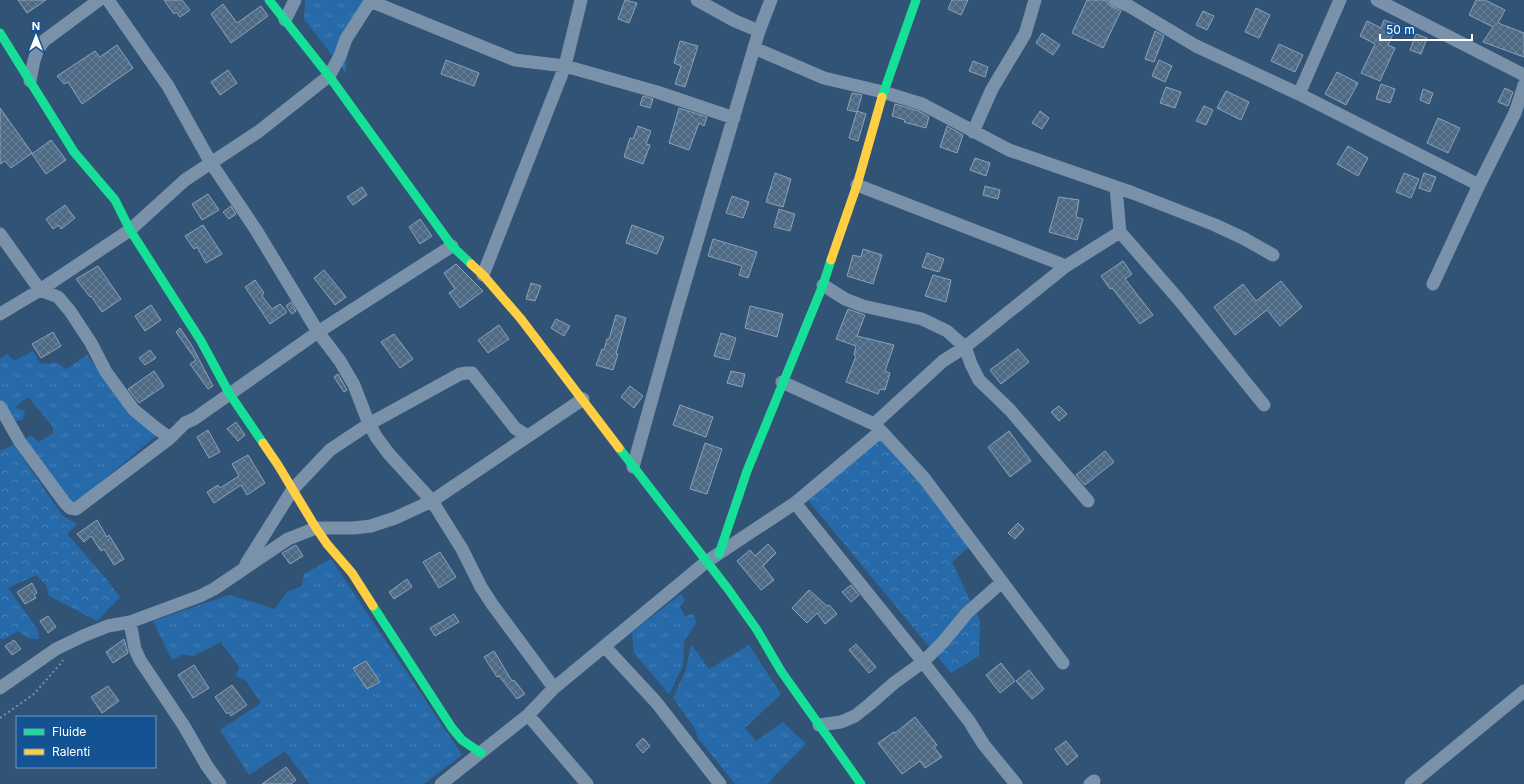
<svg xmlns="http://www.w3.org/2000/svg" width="1524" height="784" font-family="Inter,sans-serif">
<defs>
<pattern id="grass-tufts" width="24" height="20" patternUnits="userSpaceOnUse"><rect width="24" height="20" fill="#276aaa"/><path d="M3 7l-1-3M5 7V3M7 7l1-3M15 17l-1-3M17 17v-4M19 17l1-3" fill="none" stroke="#4780b7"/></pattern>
<pattern id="forest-crowns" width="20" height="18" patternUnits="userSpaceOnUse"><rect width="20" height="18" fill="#276aaa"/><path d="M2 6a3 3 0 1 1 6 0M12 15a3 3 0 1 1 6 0" fill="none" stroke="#4780b7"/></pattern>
<pattern id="building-cross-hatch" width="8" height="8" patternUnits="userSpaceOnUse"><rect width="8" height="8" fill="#4e6a85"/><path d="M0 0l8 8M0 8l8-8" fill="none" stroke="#698097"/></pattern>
</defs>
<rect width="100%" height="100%" fill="#315376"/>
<path fill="url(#grass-tufts)" d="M305 0H373L347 47 346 73 304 19Z
M33 351 40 363 48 364 56 362 66 369 87 355 137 419 156 436 76 503 67 501 23 443 30 435 39 442 53 433V427L28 397 15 407 25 411 23 419 17 421 7 414 0 402V359L7 354 14 361Z
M331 559 462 755 424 784H310L285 751 249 775 220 730 261 703 246 681 236 676 239 667 221 642 193 656 184 654 172 660 153 621 229 595 275 609 287 592 302 586 304 574Z
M681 594 685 600 680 607 685 616 694 614 696 623 684 641 683 666 669 694 634 653 632 632Z
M691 644 709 669 749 645 781 694 745 728 756 741 783 722 806 744 775 775 768 784H735L698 738 694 727 673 698 686 670Z"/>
<path fill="url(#forest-crowns)" d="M881 434 971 545 952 562 980 621 979 656 951 673 807 499Z
M14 445 62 515 77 524 67 534 104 576 120 597 97 621 49 596 46 585 36 575 8 588 38 630 39 639 28 638 18 631 4 639H0V451Z"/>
<path fill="url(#building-cross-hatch)" stroke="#8ea2b7" d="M18 0H46L27 13Z
M164 0H182L190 10 180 17 176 12 174 14Z
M625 0 637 3 629 23 618 19Z
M952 0H968L961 15 948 9Z
M1087 0H1107L1109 5 1121 11 1103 48 1072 33Z
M1476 0H1485L1505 10 1498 23 1524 33V57L1483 42 1493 27 1469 15Z
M223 4 237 23 261 6 268 16 231 43 211 14Z
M1256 8 1270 15 1259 38 1245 32Z
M1203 11 1214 16 1207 30 1196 25Z
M1384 20 1397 25 1388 45 1395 48 1380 81 1361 73 1375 44 1360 36 1367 21 1381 28Z
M1155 31 1164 36 1154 62 1145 59Z
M1042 33 1060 45 1053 55 1036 43Z
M1416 34 1427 38 1421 54 1410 50Z
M680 41 698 46 685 87 675 84 681 66 674 63Z
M1279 44 1303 55 1295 72 1271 61Z
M117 45 133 68 82 104 68 82 64 84 57 76 95 51 100 57Z
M446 60 479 73 474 86 441 74Z
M1159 60 1172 66 1165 82 1152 76Z
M973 61 988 67 985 77 969 71Z
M228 70 237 83 220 95 211 82Z
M1337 72 1358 83 1346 105 1325 94Z
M1381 84 1395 89 1390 103 1376 99Z
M1166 87 1181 92 1175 108 1160 103Z
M1505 88 1513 92 1508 106 1498 102Z
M1423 89 1433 93 1429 104 1420 100Z
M1226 91 1249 102 1241 120 1217 108Z
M852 93 862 95 857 112 847 110Z
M643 96 653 99 650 108 640 105Z
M895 104 919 111 929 117 926 128 904 122 905 120 892 116Z
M1204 106 1213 110 1206 125 1196 121Z
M0 108 32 153 11 168 5 161 0 164Z
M679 108 707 117 704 126 699 123 689 150 669 143Z
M857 111 866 114 858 141 849 138Z
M1040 111 1049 118 1042 129 1032 123Z
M1438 118 1460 128 1448 153 1427 143Z
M638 126 651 131 646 144 650 145 643 164 624 157 630 138 633 139Z
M947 126 963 135 957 153 940 147Z
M51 140 66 160 46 174 32 154Z
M1348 146 1368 158 1358 176 1337 164Z
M975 158 990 163 986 176 970 170Z
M775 173 791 179 783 207 766 202Z
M1404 173 1419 179 1411 198 1396 192Z
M1424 173 1436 177 1430 192 1419 188Z
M985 186 1000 190 998 199 983 195Z
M362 187 367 195 353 205 347 197Z
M208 194 219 210 202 220 192 204Z
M732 196 749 202 743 218 726 213Z
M1059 197 1079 200 1076 217 1083 219 1077 240 1049 232Z
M65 205 75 218 61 229 59 225 53 229 46 219Z
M231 206 236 214 229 219 223 212Z
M779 209 795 214 790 231 774 227Z
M420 219 432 236 420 244 409 227Z
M203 225 222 254 206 263 197 247 194 249 185 236Z
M632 225 664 237 657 254 626 243Z
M713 239 757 252 748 278 739 275 742 266 708 256Z
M863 249 882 255 873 284 847 276 853 255 861 257Z
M927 253 944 259 939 272 922 267Z
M1123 261 1132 274 1125 279 1153 315 1140 324 1112 288 1110 289 1101 276Z
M456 264 483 291 460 308 449 293 455 289 444 273Z
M98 266 121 299 102 312 91 296 90 297 76 279Z
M324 270 346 297 335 305 314 278Z
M933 275 951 280 946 302 925 296Z
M255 280 264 293 262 296 272 309 280 304 287 312 270 324 245 287Z
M1281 281 1302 307 1280 326 1267 310 1235 335 1214 307 1243 284 1256 301Z
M531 283 541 286 535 301 526 299Z
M291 302 296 311 292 314 286 306Z
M151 305 161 320 145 331 135 316Z
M750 306 783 314 777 337 745 328Z
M848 309 865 315 857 336 894 345 885 371 890 373 885 390 880 389 878 394 846 382 856 356 854 355 856 346 836 339Z
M616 315 626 318 616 354H618L613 370 596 365 602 349 604 350 607 339H609Z
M556 319 570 326 564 336 551 328Z
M499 325 509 339 488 353 478 340Z
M180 328 192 346 213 386 208 389 190 364 196 360 176 332Z
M53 332 61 346 41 358 32 344Z
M721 333 736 338 729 360 714 356Z
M394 334 413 359 400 368 381 342Z
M1018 349 1029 362 1001 384 990 370Z
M150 350 156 358 145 365 139 358Z
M154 371 164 386 139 403 128 389Z
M731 371 745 374 742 387 727 383Z
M338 374 347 390 344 392 334 377Z
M630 386 643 396 634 408 621 397Z
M680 405 713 417 706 437 673 425Z
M1059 406 1067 414 1059 421 1051 412Z
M236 422 245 435 238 441 227 429Z
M208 430 220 452 209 458 197 437Z
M1009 431 1031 461 1010 477 988 447Z
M705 443 722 449 707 494 690 489Z
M1105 451 1114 462 1085 485 1076 475Z
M248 455 265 483 247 495 241 485 214 503 207 492 218 485 220 488 239 476 232 464Z
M97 520 107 537 109 535 124 559 114 565 104 549 101 551 91 536 84 542 77 534Z
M1018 523 1024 529 1015 539 1008 533Z
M768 544 776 553 763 566 774 580 761 590 737 561 750 550 755 556Z
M296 545 303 556 290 564 282 553Z
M440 552 456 577 439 588 423 562Z
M407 579 412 587 394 599 389 592Z
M32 583 37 593 34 595 36 598 25 604 17 592Z
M851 585 859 595 851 602 842 592Z
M809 590 827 606 829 605 837 614 825 624 817 613 807 623 792 608Z
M454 614 459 622 435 636 430 628Z
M48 616 56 627 48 633 40 621Z
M124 639 128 653 113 663 106 652Z
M14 640 21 649 12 655 5 646Z
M856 644 876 667 869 673 849 650Z
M494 651 512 681 514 680 525 694 517 699 499 676 497 677 484 657Z
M366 661 380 682 367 689 353 668Z
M1001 663 1015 681 1000 693 986 675Z
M194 665 209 688 193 698 178 675Z
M1029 670 1044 689 1032 699 1016 681Z
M232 685 247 705 231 716 229 712 227 714 215 697Z
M108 686 119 701 102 713 91 697Z
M915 717 937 745 934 747 942 757 925 768 920 761 902 774 878 743 894 732 895 733Z
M643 738 650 746 643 753 636 745Z
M1066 741 1078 756 1067 765 1055 749Z
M286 767 296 780 291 784H262Z"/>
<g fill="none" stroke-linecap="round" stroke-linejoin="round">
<path stroke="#7991a9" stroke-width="2" stroke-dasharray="2 3" stroke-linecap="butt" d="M0 718 34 694 61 663 63 660"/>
<path stroke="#7991a9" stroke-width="13" d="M108 0 168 86 211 163 256 230 318 332 340 361 354 385 369 424 377 438 389 454 432 501 462 549 481 587 492 604 554 688
M697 0 735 21 759 31
M1115 0 1129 6 1196 46 1299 94 1479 185
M1377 0 1524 75
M370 1 515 60 565 66 657 92 734 118
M285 20 295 0
M754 48 824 78 883 92 922 104 1009 150 1133 193 1215 225 1243 238 1273 255
M30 81C33 66 34 51 45 40L99 0
M1299 94 1340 0
M973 132 992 89 1025 34 1035 0
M857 185 1066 266
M1120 232 1180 301 1264 405
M0 234 40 290 58 297 70 311 91 343 106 372 134 410 156 428 170 438 185 423 194 419 318 332 452 246
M483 275 565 66 581 0
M1433 284 1479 185 1515 113 1524 85
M823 285 845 299 863 306 922 319 947 331 965 347 971 364 979 380 1010 410 1088 501
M0 314 40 290 130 230 185 180 258 132 329 76 340 56 346 39 371 0
M782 382 874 424 881 431 924 478 1063 663
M0 407 20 442 65 503 70 508 76 509 170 438
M874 424 943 361 965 347 1066 266 1120 232 1116 188
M633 467 675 316 759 31 771 0
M795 503 923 662 969 721 984 745 1016 784
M246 564 293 489 330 450 369 424 460 374 467 373H472L515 428 527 436
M130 622 135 649 140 660 184 726 207 766 220 784
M605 647 656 702 720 784
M0 688 56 649 83 636 108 626 130 622 200 596 214 589 288 539 316 528H354L371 526 395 518 432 501 583 399
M528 715 587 784
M819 725 841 722 855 716 870 704 894 683 923 662 943 642 967 613 1002 582
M441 784 528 715 554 688 706 562 795 503 881 431
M1090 784 1094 781
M1411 784 1524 691"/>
<path stroke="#16e098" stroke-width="9" d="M269 0 329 76 452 246 471 264
M0 33 74 152 115 200 130 230 201 341 229 393 263 443
M882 97 916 0
M619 448 728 589 757 630 781 671 861 784
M719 554 747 471 823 285 831 260
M373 606 452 728 462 740 481 753"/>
<path stroke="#ffcf43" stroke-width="9" d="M831 260 857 185 882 97
M471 264 483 275 521 319 619 448
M263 443 278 465 316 528 327 544 352 573 373 606"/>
</g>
<rect x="16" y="716" width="140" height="52" fill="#145393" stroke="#7298be"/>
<rect x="24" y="729" width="20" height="6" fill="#16e098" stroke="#7298be"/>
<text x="52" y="736" font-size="12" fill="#ffffff">Fluide</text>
<rect x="24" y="749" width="20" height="6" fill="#ffcf43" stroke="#7298be"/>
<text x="52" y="756" font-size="12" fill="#ffffff">Ralenti</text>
<g transform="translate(36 36)" stroke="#145393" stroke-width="3" paint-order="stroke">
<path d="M0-3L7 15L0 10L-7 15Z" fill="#ffffff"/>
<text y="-6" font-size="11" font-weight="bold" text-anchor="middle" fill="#ffffff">N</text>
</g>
<path d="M1380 34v6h92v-6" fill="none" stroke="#ffffff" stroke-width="2"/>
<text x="1386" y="34" font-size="12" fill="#ffffff" stroke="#145393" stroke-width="3" paint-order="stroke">50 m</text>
</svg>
